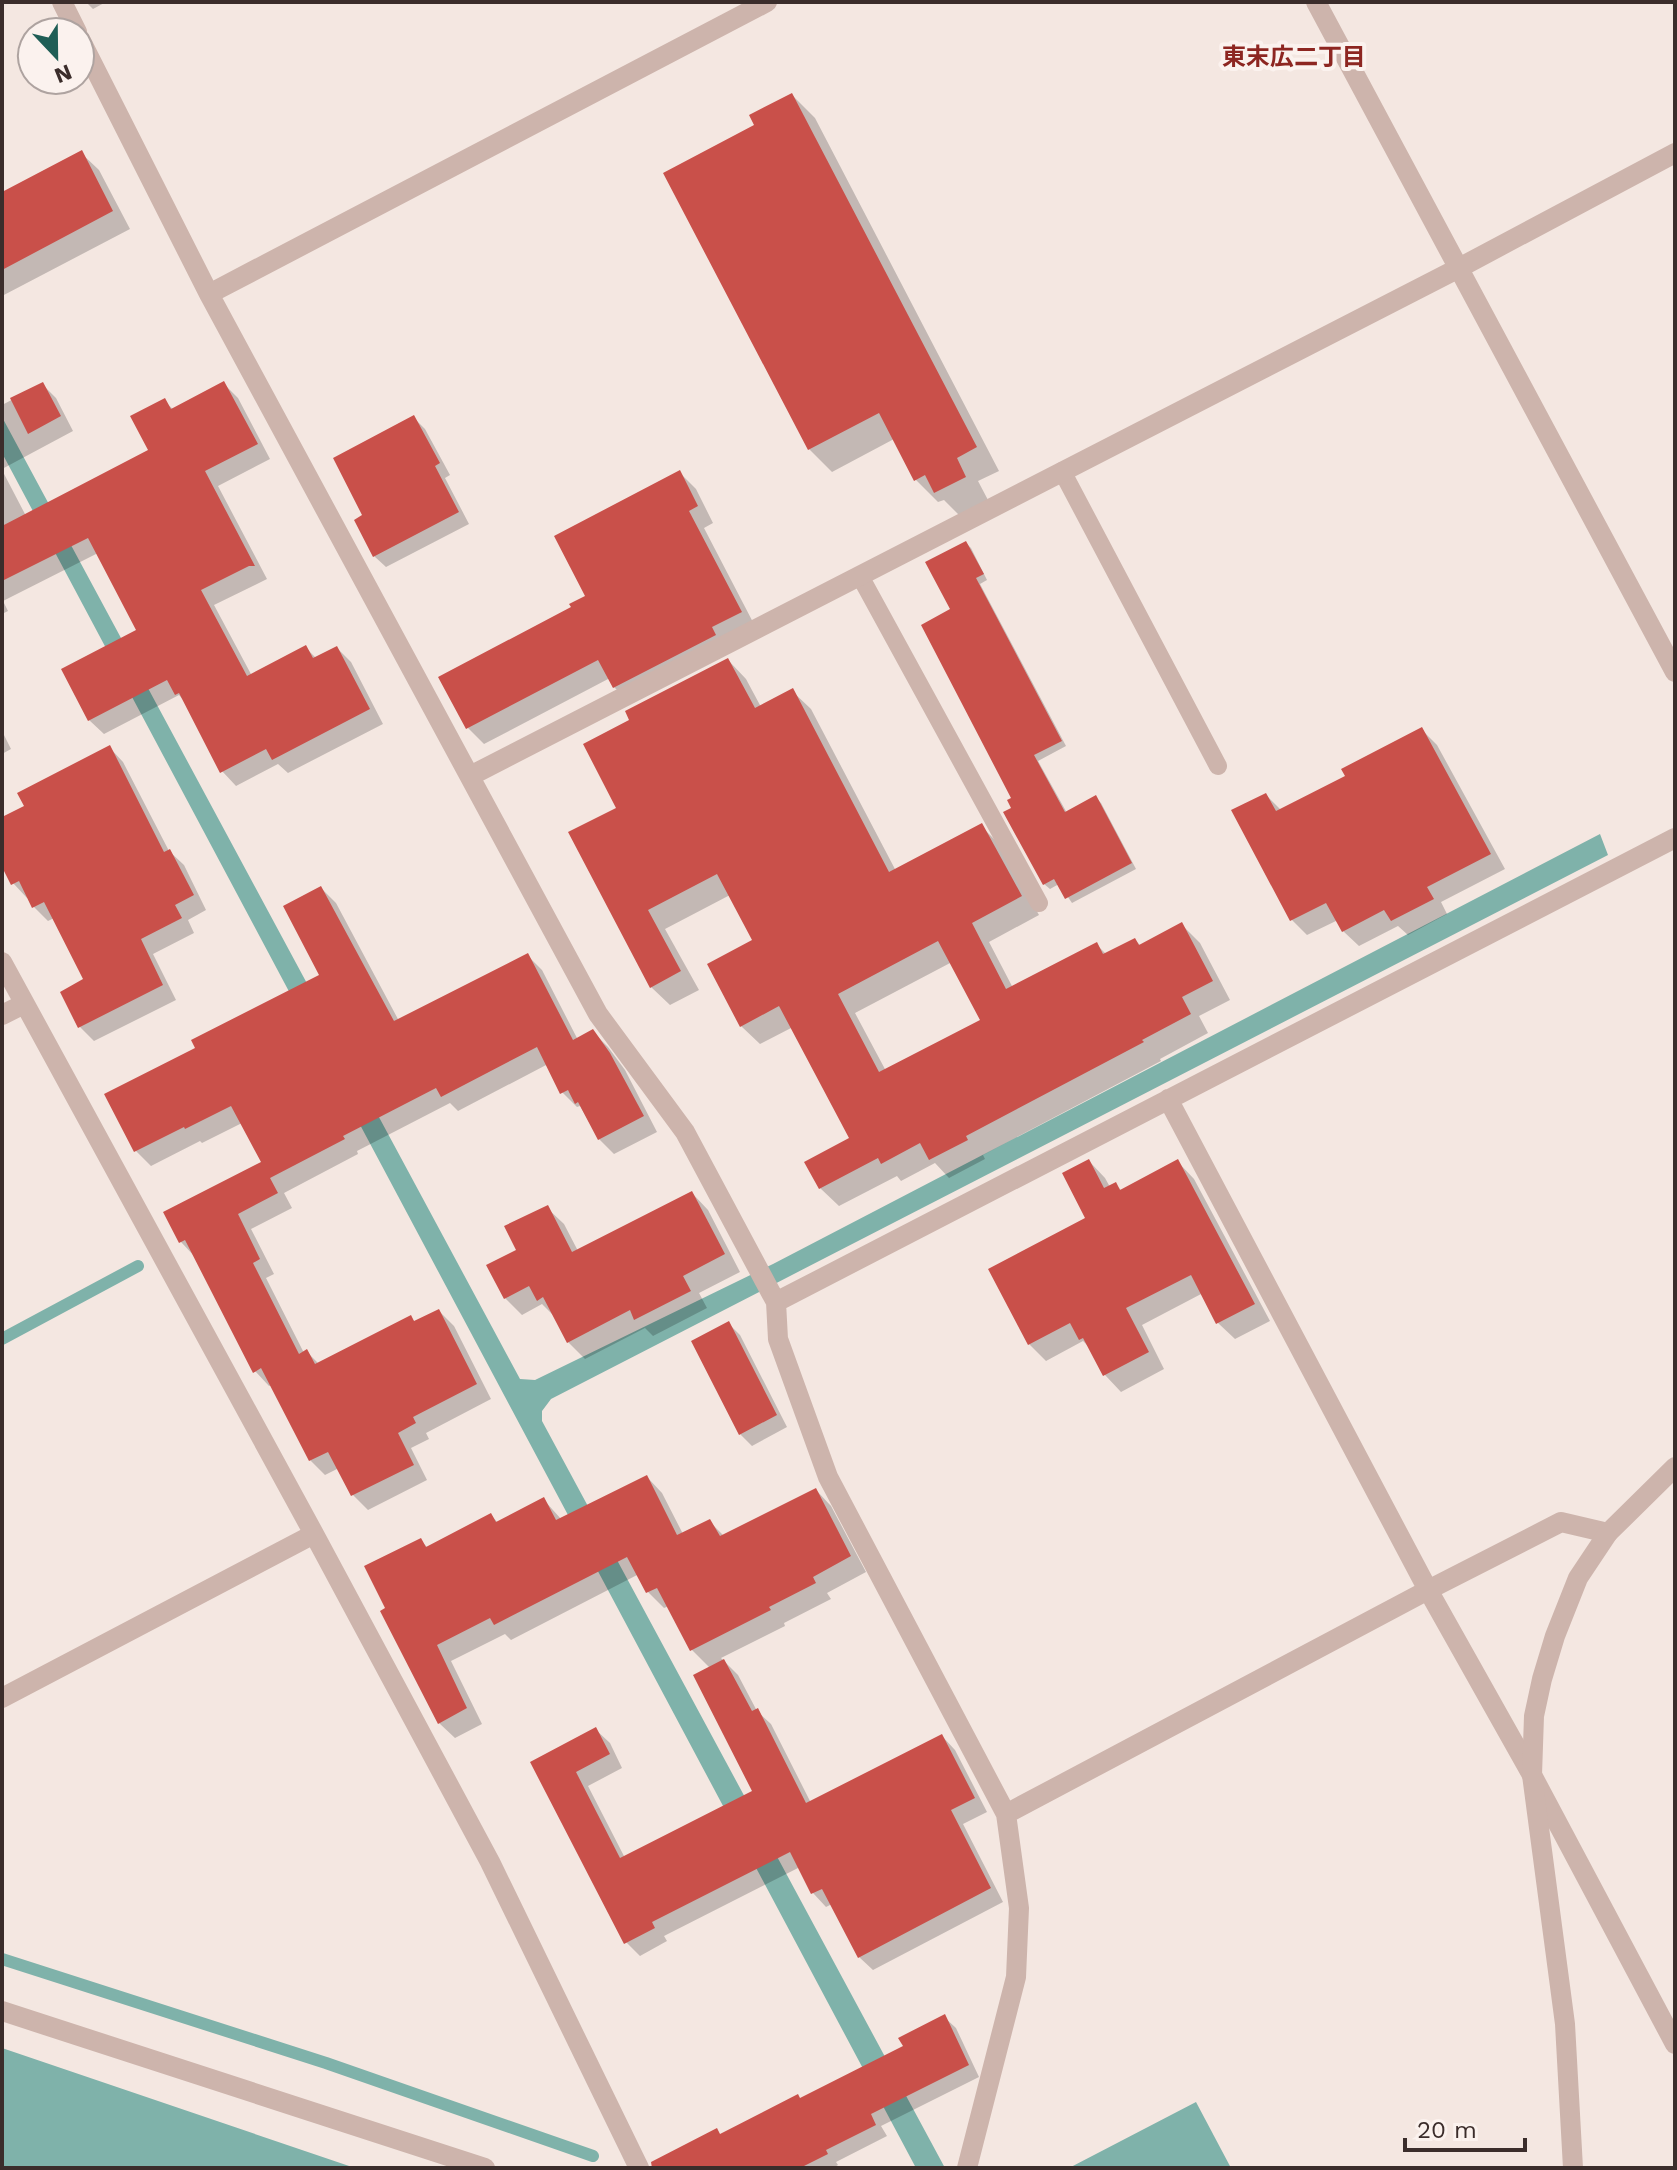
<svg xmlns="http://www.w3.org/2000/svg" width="1677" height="2170" font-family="'Work Sans','Noto Sans JP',sans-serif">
<rect width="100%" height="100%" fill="#f4e7e1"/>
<path fill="#7fb2aa" d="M2 417 520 1379 535 1380 773 1264 1600 834 1608 855 551 1399 542 1411V1421L945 2168H916L2 453Z
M2 2048 355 2168H2Z
M1196 2102 1231 2168H1069Z"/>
<path fill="#0003" fill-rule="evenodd" d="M86 2H106L93 9Z
M792 95 815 118 999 471 978 481 988 500 959 515 944 500 938 502 916 480 894 439 832 472 809 449 757 126Z
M81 153 99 170 130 229 2 296V194Z
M42 384 56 398 73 431 2 469V405Z
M224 384 238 398 270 459 218 486 267 579 214 605 252 676 306 648 317 659 337 648 351 662 383 724 288 773 278 764 236 786 222 771 186 703 179 695 104 734 89 720 139 631 98 553 3 601 8 611 2 614V470L26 516 151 451 164 401 174 410Z
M414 418 425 429 450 475 445 478 469 524 386 567 374 556 365 516Z
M680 473 696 489 713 523 704 528 756 628 630 703 614 687 610 678 484 744 468 728 573 608 588 597Z
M966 543 971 548 987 580 980 584 1066 746 1038 761 1067 813 1096 798 1101 803 1136 869 1072 903 1059 884 1050 889 1044 884 1014 809V799L953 610Z
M728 660 746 679 761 707 792 691 811 709 896 871 981 826 1000 845 1039 915 989 942 1013 988 1097 945 1107 955 1135 940 1141 946 1182 925 1200 943 1230 1000 1199 1016 1208 1033 1160 1059 1161 1061 983 1155 985 1159 949 1178 935 1163 901 1181 897 1176 839 1206 820 1188 851 1139 793 1027 760 1044 741 1026 754 941 730 895 665 929 699 990 670 1005 651 987 619 809 632 721ZM952 962 982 1020 886 1071 855 1013Z
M1421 729 1437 745 1505 869 1441 902 1447 914 1408 935 1398 926 1359 946 1343 931 1338 920 1307 935 1292 920 1266 795 1282 811 1347 777Z
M2 731 11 749 2 754Z
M109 747 123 762 169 851 184 865 206 910 188 920 194 933 153 954 176 1000 94 1041 80 1027 86 980 54 918 48 921 34 907 29 896 27 898 13 883 2 863V819L26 807Z
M321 888 336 903 399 1021 527 955 542 970 578 1040 593 1032 608 1047 625 1070 657 1132 614 1154 599 1139 580 1106 577 1107 562 1092 548 1064 458 1111 450 1103 357 1151 358 1154 284 1193 292 1208 251 1229 274 1274 266 1278 304 1353 307 1352 319 1364 411 1318 416 1323 439 1311 454 1326 491 1399 426 1433 429 1439 411 1448 427 1480 368 1510 353 1495 339 1468 325 1475 310 1460 272 1385 269 1386 255 1371 196 1258 181 1242 165 1213 263 1163 242 1123 202 1143 200 1141 151 1166 136 1151 107 1095 197 1049 322 976Z
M1089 1161 1105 1178 1110 1187 1115 1184 1122 1191 1178 1162 1194 1179 1270 1321 1235 1339 1218 1323 1203 1293 1142 1325 1164 1369 1121 1392 1105 1375 1091 1349 1083 1341 1046 1361 1029 1344 1088 1218Z
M692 1193 708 1210 740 1272 699 1293 707 1308 653 1336 645 1328 585 1359 568 1342 556 1318 542 1304 522 1315 505 1298 519 1251 547 1208 564 1224 578 1251Z
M729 1324 740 1335 787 1427 752 1446 740 1434Z
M647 1477 662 1493 683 1534 710 1522 724 1536 816 1490 831 1506 866 1572 827 1593 831 1599 784 1623 785 1626 721 1658 738 1675 757 1711 771 1724 811 1803 942 1736 955 1750 987 1812 963 1824 1003 1902 873 1970 859 1957 832 1904 826 1907 813 1893 800 1867 664 1936 667 1941 640 1956 626 1942 532 1763 596 1730 610 1743 622 1768 588 1786 625 1858 755 1792 710 1668 692 1650 669 1606 664 1608 648 1592 639 1574 511 1640 505 1634 451 1661 482 1724 455 1738 439 1723 388 1609 420 1540 428 1548 491 1515 498 1523 544 1500 561 1519Z
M944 2017 956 2028 979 2077 881 2126 887 2136 836 2162 838 2165 833 2168H674L721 2136 801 2100 905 2047Z"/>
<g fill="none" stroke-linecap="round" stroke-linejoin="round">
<path stroke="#7fb2aa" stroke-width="12" d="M2 1339 138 1266
M2 1959 326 2063 593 2156"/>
</g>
<path fill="#c9504a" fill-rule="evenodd" d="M792 93 977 447 957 458 966 477 934 493 925 475 914 481 879 413 808 450 663 173 754 125 749 115Z
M82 150 113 211 2 270V192Z
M224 381 258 444 205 471 255 566H249L201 590 247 676 306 645 313 658 337 646 370 709 272 760 266 749 220 773 179 693 175 695 167 680 88 721 61 669 136 630 88 538 2 581V526L148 450 130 416 165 398 171 409Z
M43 382 61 416 28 434 10 398Z
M414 415 440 463 435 466 459 512 373 557 354 520 362 515 333 458Z
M680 470 698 506 689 511 742 612 712 627 716 635 613 688 598 660 466 729 438 677 571 607 569 604 585 596 554 536Z
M966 541 984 574 976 578 1062 741 1034 755 1065 812 1096 795 1132 863 1065 899 1054 879 1043 885 1003 812 1011 808 1007 800 1011 798 921 625 950 609 925 562Z
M728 658 755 708 793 688 889 872 982 823 1022 896 972 923 1006 989 1097 942 1103 954 1135 938 1139 945 1182 922 1213 981 1182 997 1191 1014 1142 1040 1144 1042 966 1136 968 1140 929 1160 920 1143 881 1164 878 1158 819 1189 804 1162 849 1138 779 1006 740 1027 707 964 752 940 717 874 648 910 681 971 650 988 568 832 616 808 583 744 629 720 625 711ZM938 941 980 1020 879 1072 838 994Z
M1422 727 1491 854 1427 887 1434 899 1391 921 1384 910 1342 932 1326 903 1290 921 1231 810 1266 793 1276 811 1345 776 1341 769Z
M110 745 164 852 170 849 194 895 175 905 182 918 141 939 163 985 78 1028 60 992 83 979 44 902 32 908 19 881 11 885 2 867V817L24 806 17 793Z
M321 886 394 1021 528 953 573 1040 593 1029 610 1053 644 1116 598 1140 578 1102 575 1104 568 1090 560 1094 537 1047 441 1097 436 1088 343 1136 345 1139 270 1178 278 1193 238 1214 260 1259 253 1263 299 1354 307 1349 315 1364 411 1315 414 1321 439 1309 477 1384 413 1417 416 1423 398 1433 414 1465 351 1496 328 1452 309 1461 261 1368 253 1373 185 1240 179 1243 163 1212 261 1162 231 1106 185 1129 184 1127 134 1152 104 1094 195 1048 191 1040 319 975 283 906Z
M1089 1159 1104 1188 1116 1182 1120 1190 1178 1159 1255 1304 1216 1324 1191 1275 1126 1308 1149 1352 1103 1376 1083 1338 1079 1340 1070 1323 1028 1345 988 1269 1085 1218 1062 1173Z
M692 1191 725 1254 683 1276 691 1291 634 1320 630 1310 567 1343 543 1297 537 1301 529 1286 504 1299 486 1265 516 1250 504 1226 548 1205 572 1252Z
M729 1321 777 1415 739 1435 691 1341Z
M647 1475 677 1535 710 1519 720 1536 816 1488 851 1556 813 1577 816 1583 769 1607 771 1610 690 1651 657 1588 646 1593 627 1557 494 1625 490 1618 437 1645 467 1708 438 1724 380 1611 385 1608 364 1566 421 1538 426 1547 491 1513 496 1522 544 1497 556 1520Z
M724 1659 752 1711 758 1708 806 1803 942 1734 975 1798 951 1810 991 1888 858 1958 822 1889 811 1894 790 1852 652 1922 655 1928 624 1944 530 1762 596 1727 610 1754 576 1772 620 1858 752 1791 693 1675Z
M945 2014 969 2065 871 2114 876 2125 826 2150 828 2154 800 2168H652L651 2162 717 2128 720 2134 798 2094 800 2098 903 2046 898 2038Z"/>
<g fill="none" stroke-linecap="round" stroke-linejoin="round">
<path stroke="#cdb4ac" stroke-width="18" d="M1062 471 1218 766
M860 576 1039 903"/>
<path stroke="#cdb4ac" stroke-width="20" d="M62 2 77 32
M1316 2 1675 672
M80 39 209 294 598 1014 685 1132 770 1291 776 1302 778 1339 828 1477 1006 1814 1019 1908 1016 1977 967 2168
M209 294 767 2
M470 776 1457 269 1675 153
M2 962 314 1534 490 1862 639 2168
M2 1015 24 1004
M1168 1099 1428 1590 1532 1775 1675 2044
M776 1302 1675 838
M2 1698 314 1534
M1006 1814 1428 1590 1561 1522 1608 1533
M2 2011 485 2168"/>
<path stroke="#cdb4ac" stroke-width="20" d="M1573 2168 1565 2024 1532 1775 1534 1716 1542 1679 1555 1636 1578 1578 1608 1533 1675 1467"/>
</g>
<g text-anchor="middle" stroke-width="8" stroke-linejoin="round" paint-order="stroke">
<g font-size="24" font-weight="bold" fill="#8d2621" stroke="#fbf2ee">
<text x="1294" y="65">東末広二丁目</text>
</g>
</g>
<rect width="1677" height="2170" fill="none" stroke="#3b2d2b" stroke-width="8"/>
<g transform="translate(56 56) rotate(158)"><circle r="38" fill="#fbf2ee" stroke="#aea3a0" stroke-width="2"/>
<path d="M0-6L14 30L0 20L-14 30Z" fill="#1f5e56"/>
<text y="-12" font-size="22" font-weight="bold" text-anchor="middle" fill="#3b2d2b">N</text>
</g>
<path d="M1405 2138v12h120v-12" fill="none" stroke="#3b2d2b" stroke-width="4"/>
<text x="1417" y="2138" font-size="24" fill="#3b2d2b" stroke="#fbf2ee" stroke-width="6" paint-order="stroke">20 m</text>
</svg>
